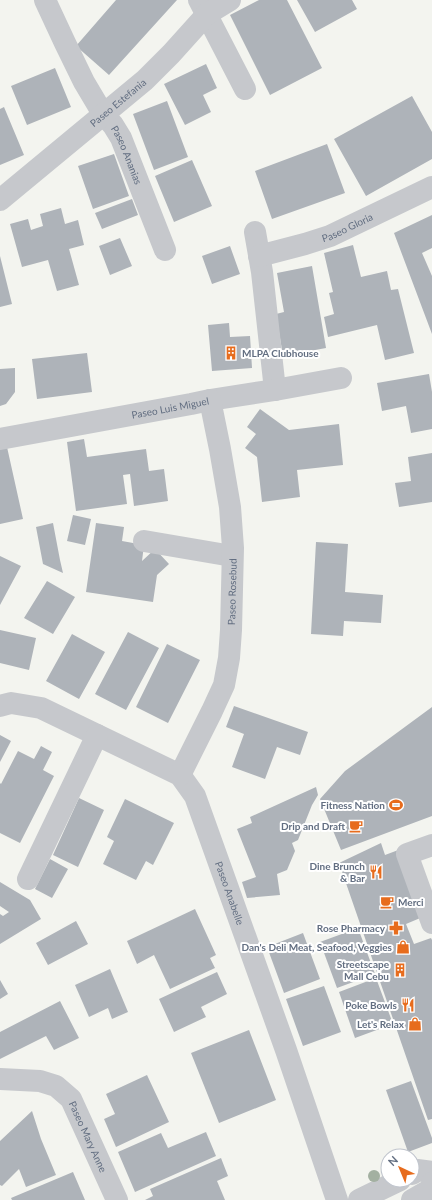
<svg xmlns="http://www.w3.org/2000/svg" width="432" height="1200" font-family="Lato,sans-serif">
<rect width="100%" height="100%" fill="#f3f4ef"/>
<path fill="#aeb3b9" d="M116 0H177L109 75 76 46Z
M259 0H287L322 68 270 95 230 15Z
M297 0H352L357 9 315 32Z
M206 64 217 88 203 95 211 112 185 125 164 84Z
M55 68 71 107 27 125 11 86Z
M412 96 432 132V159L366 196 334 139Z
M167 101 188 157 154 170 133 114Z
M4 107 24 155 0 165V109Z
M327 144 345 193 272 219 255 171Z
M114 154 129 196 93 209 78 166Z
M192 160 212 206 174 222 155 176Z
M132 199 138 215 102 229 95 213Z
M61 208 65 224 78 220 84 245 69 249 79 285 57 291 48 260 22 267 10 224 28 219 31 230 43 226 40 214Z
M432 215V248L422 253 432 276V334L394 233Z
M120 238 132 266 110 275 99 246Z
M353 245 361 277 387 271 391 290 398 289 414 353 385 360 377 325 328 337 324 317 334 314 329 293 333 292 324 253Z
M230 246 240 274 212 284 202 256Z
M0 256 12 304 0 307Z
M312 266 326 348 283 356 276 314 284 312 277 273Z
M229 323 230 337 250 336 252 368 212 371 208 325Z
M87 353 92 392 37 399 32 359Z
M15 368V392L6 404 0 406V369Z
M429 374 432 392V429L411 433 406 406 382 411 377 383Z
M260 409 289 430 339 424 343 465 297 470 300 497 262 502 257 457 245 448 256 434 247 427Z
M84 439 87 457 146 449 149 471 164 469 168 501 134 506 130 474 123 475 127 504 76 511 67 442Z
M7 447 23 519 0 524V449Z
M432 453V502L399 507 395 483 411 481 408 457Z
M73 515 91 519 85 545 67 541Z
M53 523 60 560 63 573 43 564 36 527Z
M96 523 124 527 122 541 144 545 142 561 155 549 169 564 157 575 153 602 86 592Z
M316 542 348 544 345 592 383 595 381 623 344 621 343 636 311 634Z
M0 556 21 566 0 605Z
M47 581 75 597 53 634 24 618Z
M0 630 36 638 29 670 0 663Z
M128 632 159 648 126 710 95 694Z
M72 634 105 652 79 699 46 681Z
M167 644 200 660 168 723 136 707Z
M234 706 308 732 300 755 277 747 265 779 232 767 244 734 226 727Z
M432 707V816L341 850 320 799 345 771Z
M0 735 11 741 0 762Z
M41 746 52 752 43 770 54 776 20 843 0 833V783L1 784 18 751 34 759Z
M316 787 318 795 312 805 298 840 292 843 295 851 287 870 277 874 280 895 247 898 242 882 256 877 237 829 252 823 250 817Z
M79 798 104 810 78 867 53 855Z
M125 799 174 823 153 865 146 861 136 880 103 864 114 841 107 837Z
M381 843 385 855 401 849 425 916 406 924 414 944 431 938 432 940V1119L428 1120 339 863Z
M50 859 68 869 52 898 35 889Z
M0 882 30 900 41 919 0 944V914L3 916 9 912 0 906Z
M195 909 216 955 210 958 215 968 170 989 154 955 137 964 127 941Z
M76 921 88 944 48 965 36 943Z
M358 928 375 974 337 988 320 942Z
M303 933 320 979 284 993 267 947Z
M110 969 128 1012 112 1019 108 1008 89 1017 75 985Z
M217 972 227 994 201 1007 206 1017 174 1032 159 999Z
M376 978 393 1024 355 1038 339 992Z
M0 980 8 994 0 999Z
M324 986 341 1032 303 1046 286 999Z
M60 1001 79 1038 54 1050 46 1036 0 1059V1032Z
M249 1030 276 1100 219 1123 191 1053Z
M147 1075 169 1122 116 1147 104 1119 115 1114 106 1094Z
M411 1081 432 1138V1143L408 1152 386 1090Z
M32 1111 41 1139 56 1175 26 1187 19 1169 2 1186 0 1185V1141Z
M206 1132 216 1156 135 1192 118 1152 161 1133 168 1148Z
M221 1158 228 1176 217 1181 225 1200H145L153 1196 150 1189Z
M73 1172 85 1200H12L11 1198Z"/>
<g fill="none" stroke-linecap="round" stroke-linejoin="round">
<g stroke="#c6c8cc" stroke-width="22">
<path id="s1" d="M45 0 65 43 84 82 103 114 113 125 121 138 165 250"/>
<path d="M199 0 245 89"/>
<path id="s2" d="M0 200 145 80 171 54 207 14 230 0"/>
<path d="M255 232 262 272 275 390"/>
<path id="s3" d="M259 256 305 244 330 236 432 187"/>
<path id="s4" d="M0 439 191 404 210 400 275 390 341 378"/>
<path d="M144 541 232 556"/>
<path id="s5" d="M0 706 11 703 41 708 180 775 195 796 286 1050 337 1200"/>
<path id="s6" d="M180 775 212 711 224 685 229 658 231 630 233 548 230 507 220 449 210 400"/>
<path d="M432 845 407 854 432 923"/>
<path d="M28 879 97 735"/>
<path id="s7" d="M0 1079 40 1081 56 1086 71 1099 117 1200"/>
<path d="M412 1174 419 1170 432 1172"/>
<path d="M359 1200 400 1180"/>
<path d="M412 1200 431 1189 432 1183"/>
</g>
</g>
<circle fill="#a3b0a1" cx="374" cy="1176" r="6"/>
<defs>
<g id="building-bare" transform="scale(1.08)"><path d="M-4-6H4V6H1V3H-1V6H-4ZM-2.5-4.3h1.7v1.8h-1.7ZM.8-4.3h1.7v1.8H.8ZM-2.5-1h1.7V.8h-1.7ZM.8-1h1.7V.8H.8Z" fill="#e76c1d" stroke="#fff" stroke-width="2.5" paint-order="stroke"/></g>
<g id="stadium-bare" transform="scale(1.08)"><path d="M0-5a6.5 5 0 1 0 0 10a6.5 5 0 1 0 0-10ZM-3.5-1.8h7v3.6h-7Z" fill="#e76c1d" stroke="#fff" stroke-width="2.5" paint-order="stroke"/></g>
<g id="cafe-bare" transform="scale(1.08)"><path d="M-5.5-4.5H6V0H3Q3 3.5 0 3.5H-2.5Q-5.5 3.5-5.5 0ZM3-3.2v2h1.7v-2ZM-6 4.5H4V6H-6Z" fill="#e76c1d" stroke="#fff" stroke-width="2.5" paint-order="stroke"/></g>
<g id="restaurant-bare" transform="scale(1.08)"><path d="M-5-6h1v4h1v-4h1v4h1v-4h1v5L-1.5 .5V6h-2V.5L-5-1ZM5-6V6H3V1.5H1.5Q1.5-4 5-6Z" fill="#e76c1d" stroke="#fff" stroke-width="2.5" paint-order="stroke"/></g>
<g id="pharmacy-bare" transform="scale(1.08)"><path d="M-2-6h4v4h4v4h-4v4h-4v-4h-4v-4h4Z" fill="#e76c1d" stroke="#fff" stroke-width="2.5" paint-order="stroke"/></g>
<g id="shop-bare" transform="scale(1.08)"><path d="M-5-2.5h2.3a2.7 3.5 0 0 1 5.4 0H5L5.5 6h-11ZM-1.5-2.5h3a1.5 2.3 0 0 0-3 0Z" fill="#e76c1d" stroke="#fff" stroke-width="2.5" paint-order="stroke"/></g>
</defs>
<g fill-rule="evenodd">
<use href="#building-bare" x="231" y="353"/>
<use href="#stadium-bare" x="396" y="805"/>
<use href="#cafe-bare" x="356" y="826"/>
<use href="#restaurant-bare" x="376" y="872"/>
<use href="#cafe-bare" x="387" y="902"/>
<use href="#pharmacy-bare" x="396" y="928"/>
<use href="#shop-bare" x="403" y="947"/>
<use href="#building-bare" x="400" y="970"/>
<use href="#restaurant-bare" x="408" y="1005"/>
<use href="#shop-bare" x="415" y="1024"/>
</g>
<g text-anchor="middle" stroke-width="4" stroke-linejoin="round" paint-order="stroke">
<g font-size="10" fill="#626e81" stroke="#fff">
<text dy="4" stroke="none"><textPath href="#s2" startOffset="153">Paseo Estefania</textPath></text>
<text dy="4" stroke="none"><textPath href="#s1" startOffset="176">Paseo Ananias</textPath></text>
<text dy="4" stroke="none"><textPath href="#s3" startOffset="93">Paseo Gloria</textPath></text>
<text dy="4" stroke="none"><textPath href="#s4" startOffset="173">Paseo Luis Miguel</textPath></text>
<text dy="4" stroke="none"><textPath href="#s6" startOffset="194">Paseo Rosebud</textPath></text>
<text dy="4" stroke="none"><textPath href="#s5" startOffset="325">Paseo Anabelle</textPath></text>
<text dy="4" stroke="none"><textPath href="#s7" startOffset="118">Paseo Mary Anne</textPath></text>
</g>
<g font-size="10" font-weight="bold" fill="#626e81" stroke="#fff" text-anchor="end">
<text x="242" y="357" text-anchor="start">MLPA Clubhouse</text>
<text x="385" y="809">Fitness Nation</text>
<text x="345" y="830">Drip and Draft</text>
<text x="365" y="870">Dine Brunch<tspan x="365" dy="12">&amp; Bar</tspan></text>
<text x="398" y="906" text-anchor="start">Merci</text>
<text x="385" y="932">Rose Pharmacy</text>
<text x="392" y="951">Dan's Deli Meat, Seafood, Veggies</text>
<text x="389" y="968">Streetscape<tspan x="389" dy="12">Mall Cebu</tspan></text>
<text x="397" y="1009">Poke Bowls</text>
<text x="404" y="1028">Let's Relax</text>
</g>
</g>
<g transform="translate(400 1168) rotate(316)"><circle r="19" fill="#ffffff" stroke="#c0c5cd"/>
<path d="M0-3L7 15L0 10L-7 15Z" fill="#e76c1d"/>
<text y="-6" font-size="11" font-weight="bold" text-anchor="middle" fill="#626e81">N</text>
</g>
</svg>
